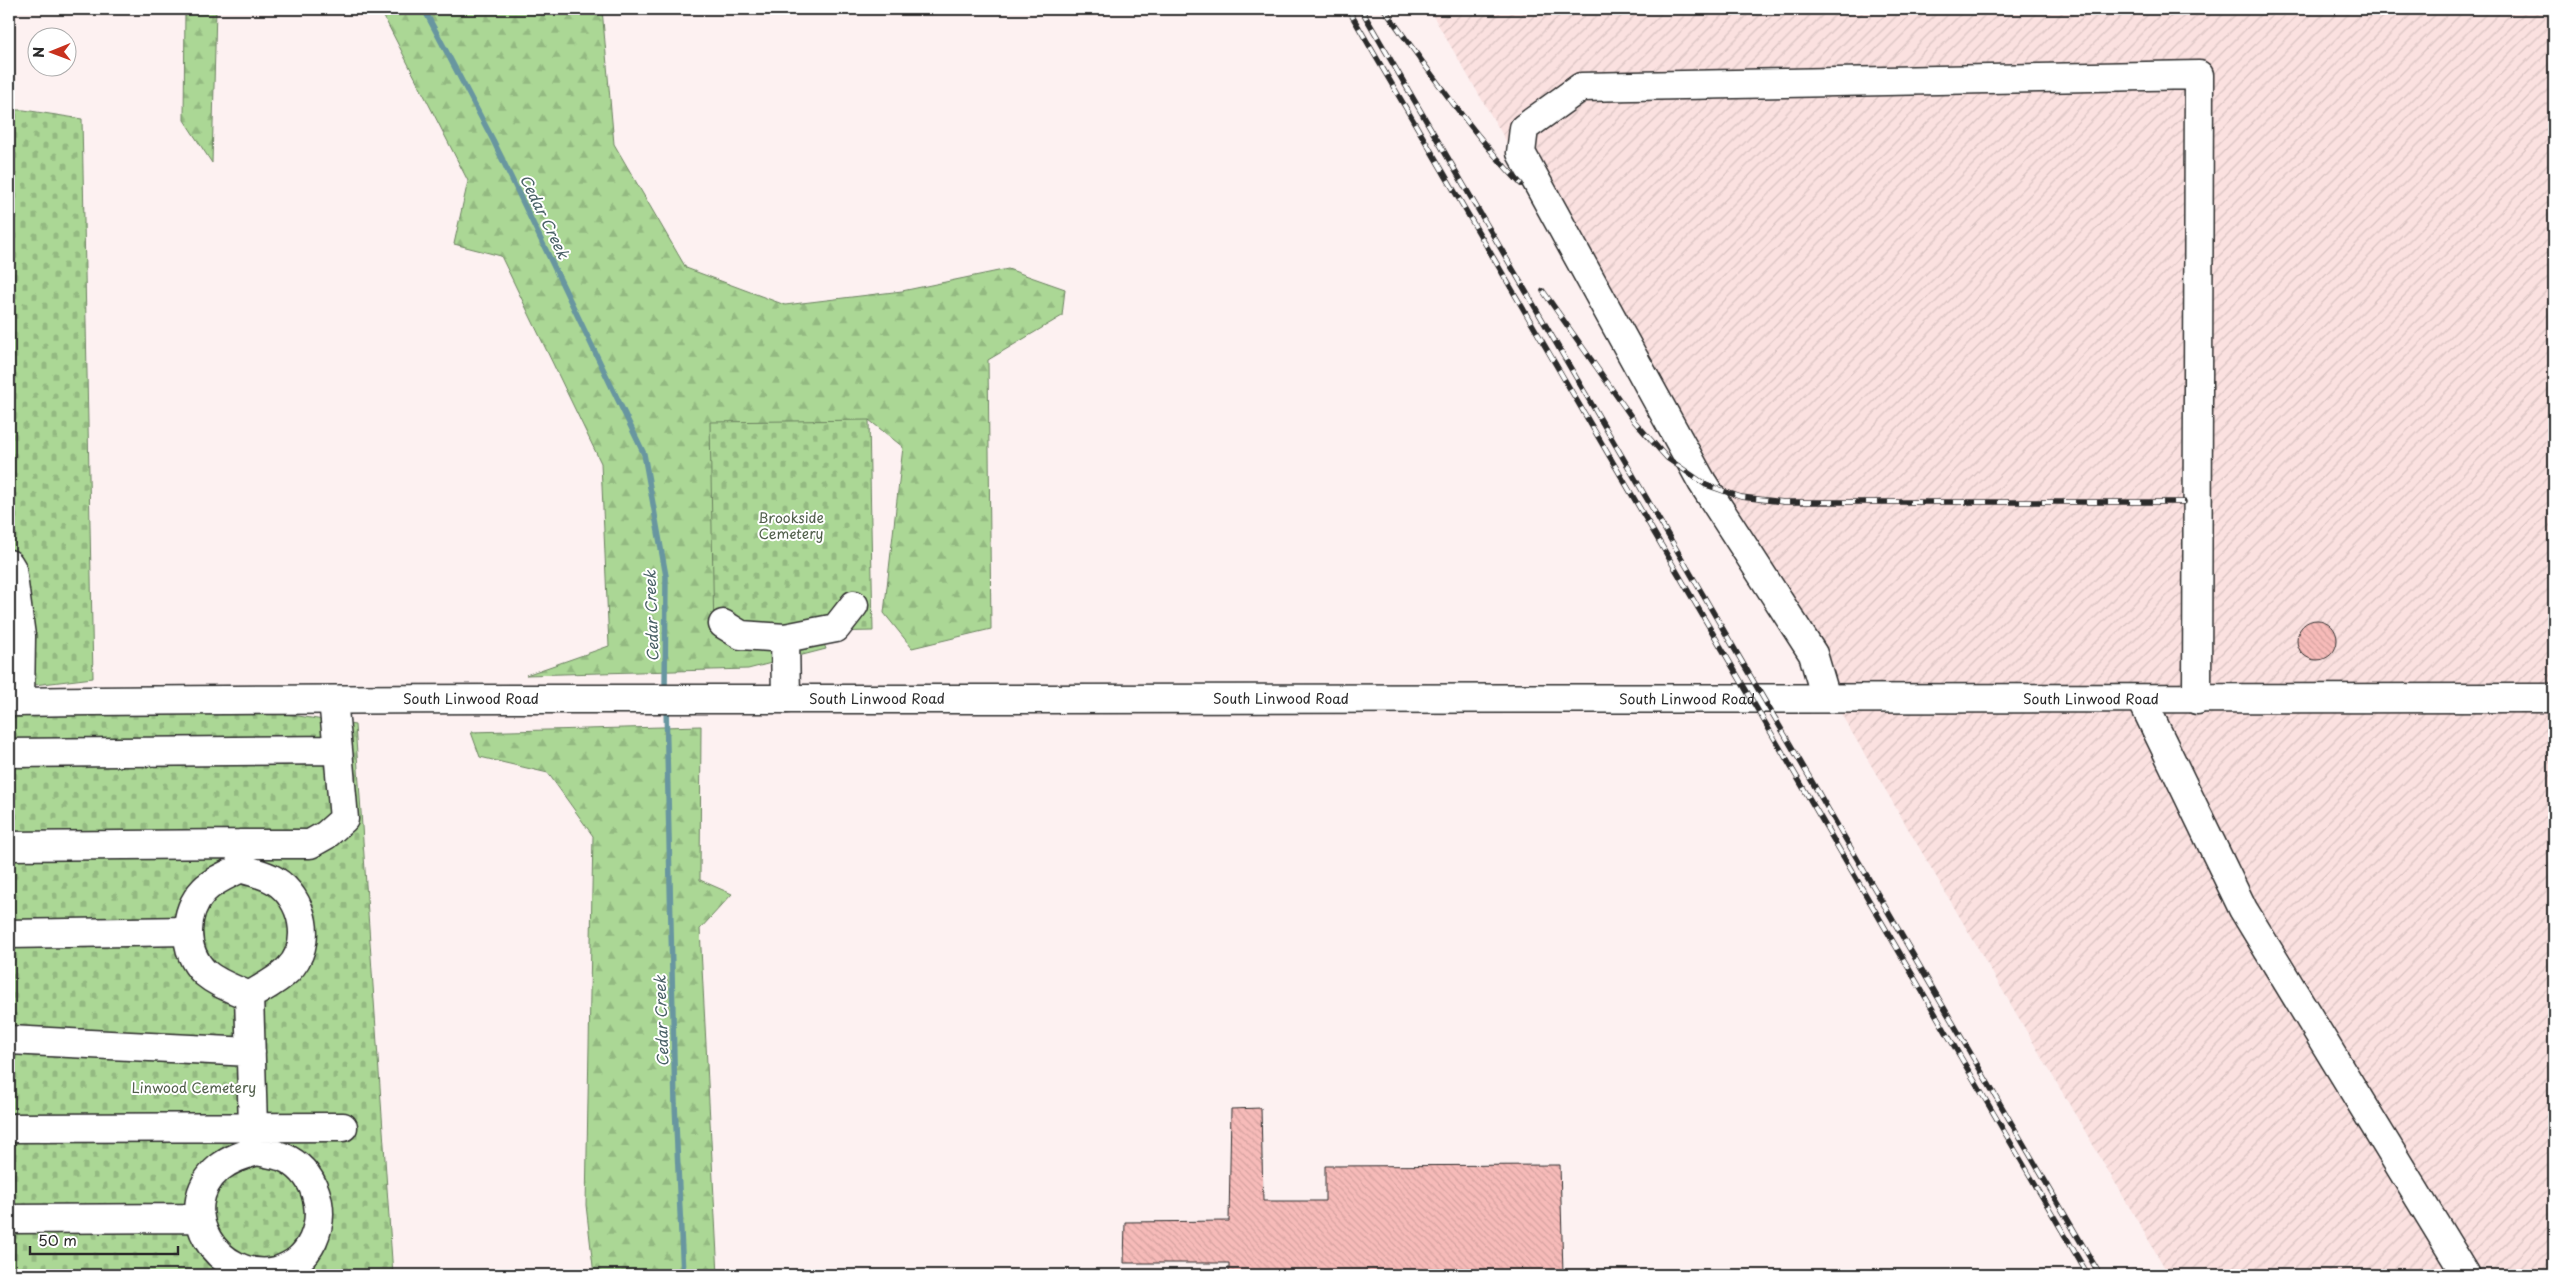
<svg xmlns="http://www.w3.org/2000/svg" width="2563" height="1284" font-family="'Playpen Sans',sans-serif">
<defs>
<pattern id="industrial-furrows" width="10" height="10" patternUnits="userSpaceOnUse" patternTransform="scale(1.25)"><rect width="10" height="10" fill="#fbe1e0"/><path d="M-1 1l2-2M0 10L10 0M9 11l2-2" fill="none" stroke="#d7c1c0"/></pattern>
<pattern id="forest-firs" width="22" height="20" patternUnits="userSpaceOnUse" patternTransform="scale(1.25)"><rect width="22" height="20" fill="#abd795"/><path d="M5 1l3.5 6h-7zM16 11l3.5 6h-7z" fill="#93b981"/></pattern>
<pattern id="cemetery-stones" width="16" height="16" patternUnits="userSpaceOnUse" patternTransform="scale(1.25)"><rect width="16" height="16" fill="#abd795"/><path d="M2 7V4a2 2 0 0 1 4 0v3zM10 15v-3a2 2 0 0 1 4 0v3z" fill="#93b981"/></pattern>
<pattern id="building-back-hatch" width="6" height="6" patternUnits="userSpaceOnUse" patternTransform="scale(1.25)"><rect width="6" height="6" fill="#f7bbb9"/><path d="M-1 5l2 2M0 0l6 6M5-1l2 2" fill="none" stroke="#d4a19f"/></pattern>
</defs>
<rect width="100%" height="100%" fill="#fdf1f1"/>
<filter id="ink" filterUnits="userSpaceOnUse"><feTurbulence type="fractalNoise" baseFrequency=".02" numOctaves="2"/><feDisplacementMap in="SourceGraphic" scale="10" xChannelSelector="R" yChannelSelector="G"/><feConvolveMatrix kernelMatrix="1 2 1 2 8 2 1 2 1" color-interpolation-filters="sRGB"/></filter>
<g filter="url(#ink)">
<path fill="url(#industrial-furrows)" d="M1429 9H2554V1275H2169Z"/>
<path fill="url(#forest-firs)" stroke="#6b8160" d="M185 9H216L212 163 184 120Z
M380 9H602L614 144 686 268 785 305 902 291 1008 269 1065 289 1062 316 988 360 991 629 912 648 884 613 903 447 869 420 814 618 826 649 748 669 526 675 609 646 601 463 501 256 454 244 468 181Z
M701 726 700 880 732 894 700 929 718 1275H594L586 1205 593 836 548 773 480 757 471 732Z"/>
<path fill="url(#cemetery-stones)" stroke="#6b8160" d="M9 110H24L82 119 93 678 9 688Z
M869 420 873 631 714 634 710 422Z
M185 698 355 725 393 1275H9V702Z"/>
<g fill="none" stroke-linecap="round" stroke-linejoin="round">
<path stroke="#6796a0" stroke-width="5.5" d="M424 9 493 140 644 454 666 576 665 691
M666 705 675 1104 683 1275"/>
</g>
<path fill="url(#building-back-hatch)" stroke="#2b2b2b" d="M2297 640a20 20 0 1 1 40 0a20 20 0 1 1-40 0Z
M1261 1108 1263 1201H1325V1166L1560 1165 1563 1274 1229 1275V1263H1124L1125 1222 1229 1221 1231 1109Z"/>
<g fill="none" stroke-linecap="round" stroke-linejoin="round">
<g stroke="#2b2b2b" stroke-width="31">
<path id="minor" d="M9 564 12 569 21 636 20 702
M723 624 741 635 785 638 836 628 854 605
M785 638 786 699
M1826 698 1813 654 1702 482 1521 153 1524 128 1581 87 2199 75 2197 700
M2142 700 2243 909 2466 1275
M9 753 338 750 333 700
M9 846 240 844
M241 862 240 844H310L326 835 344 819 338 750
M9 934 187 931
M249 996C234 989 218 984 205 973 182 951 183 912 204 890 214 880 229 874 241 868 251 872 264 874 274 880 304 898 314 944 288 970 277 981 262 988 249 996L253 1126 257 1151C265 1153 275 1154 283 1157 315 1171 327 1209 313 1240 305 1257 294 1265 277 1271 218 1284 171 1209 219 1168 230 1159 243 1155 257 1151
M9 1040 251 1052
M9 1128 343 1127
M9 1219 200 1218"/>
</g>
<g stroke="#2b2b2b" stroke-width="31">
<g id="major">
<path id="s1" d="M9 702C282 698 554 699 827 699 1403 698 1979 701 2554 698"/>
</g>
</g>
<use href="#minor" stroke="#fff" stroke-width="28"/>
<use href="#major" stroke="#fff" stroke-width="28"/>
<g stroke="#2b2b2b" stroke-width="5.5">
<path id="rail" d="M1348 9 2088 1275
M1361 9 2100 1275
M1384 9C1428 69 1469 130 1521 184
M1543 291 1635 422 1667 458 1706 485 1741 497 1784 502H2184"/>
</g>
<use href="#rail" stroke="#fff" stroke-width="4" stroke-dasharray="11" stroke-linecap="butt"/>
</g>
</g>
<g text-anchor="middle" stroke-width="4" stroke-linejoin="round" paint-order="stroke">
<g font-size="14" fill="#515f4b" stroke="#fff">
<text x="791" y="523">Brookside<tspan x="791" dy="16">Cemetery</tspan></text>
<text x="194" y="1093">Linwood Cemetery</text>
</g>
<g font-size="14" fill="#2b2b2b" stroke="#fff">
<text dy="5" stroke="none"><textPath href="#s1" startOffset="462">South Linwood Road</textPath></text>
<text dy="5" stroke="none"><textPath href="#s1" startOffset="868">South Linwood Road</textPath></text>
<text dy="5" stroke="none"><textPath href="#s1" startOffset="1272">South Linwood Road</textPath></text>
<text dy="5" stroke="none"><textPath href="#s1" startOffset="1678">South Linwood Road</textPath></text>
<text dy="5" stroke="none"><textPath href="#s1" startOffset="2082">South Linwood Road</textPath></text>
</g>
<g font-size="15" font-style="italic" fill="#496066" stroke="#fff">
<text transform="translate(544 217) rotate(64)" y="5">Cedar Creek</text>
<text transform="translate(652 616) rotate(-92)" y="5">Cedar Creek</text>
<text transform="translate(662 1021) rotate(-92)" y="5">Cedar Creek</text>
</g>
</g>
<rect width="2563" height="1284" fill="none" stroke="#fff" stroke-width="30"/>
<rect x="15" y="15" width="2533" height="1254" fill="none" stroke="#2b2b2b" stroke-width="2" filter="url(#ink)"/>
<g transform="translate(52 52) rotate(269)"><circle r="24" fill="#ffffff" stroke="#aaaaaa"/>
<path d="M0-4L9 19L0 12L-9 19Z" fill="#c8321e"/>
<text y="-8" font-size="14" font-weight="bold" text-anchor="middle" fill="#2b2b2b">N</text>
</g>
<path d="M30 1246v8h148v-8" fill="none" stroke="#2b2b2b" stroke-width="2.5"/>
<text x="38" y="1246" font-size="15" fill="#2b2b2b" stroke="#ffffff" stroke-width="4" paint-order="stroke">50 m</text>
</svg>
